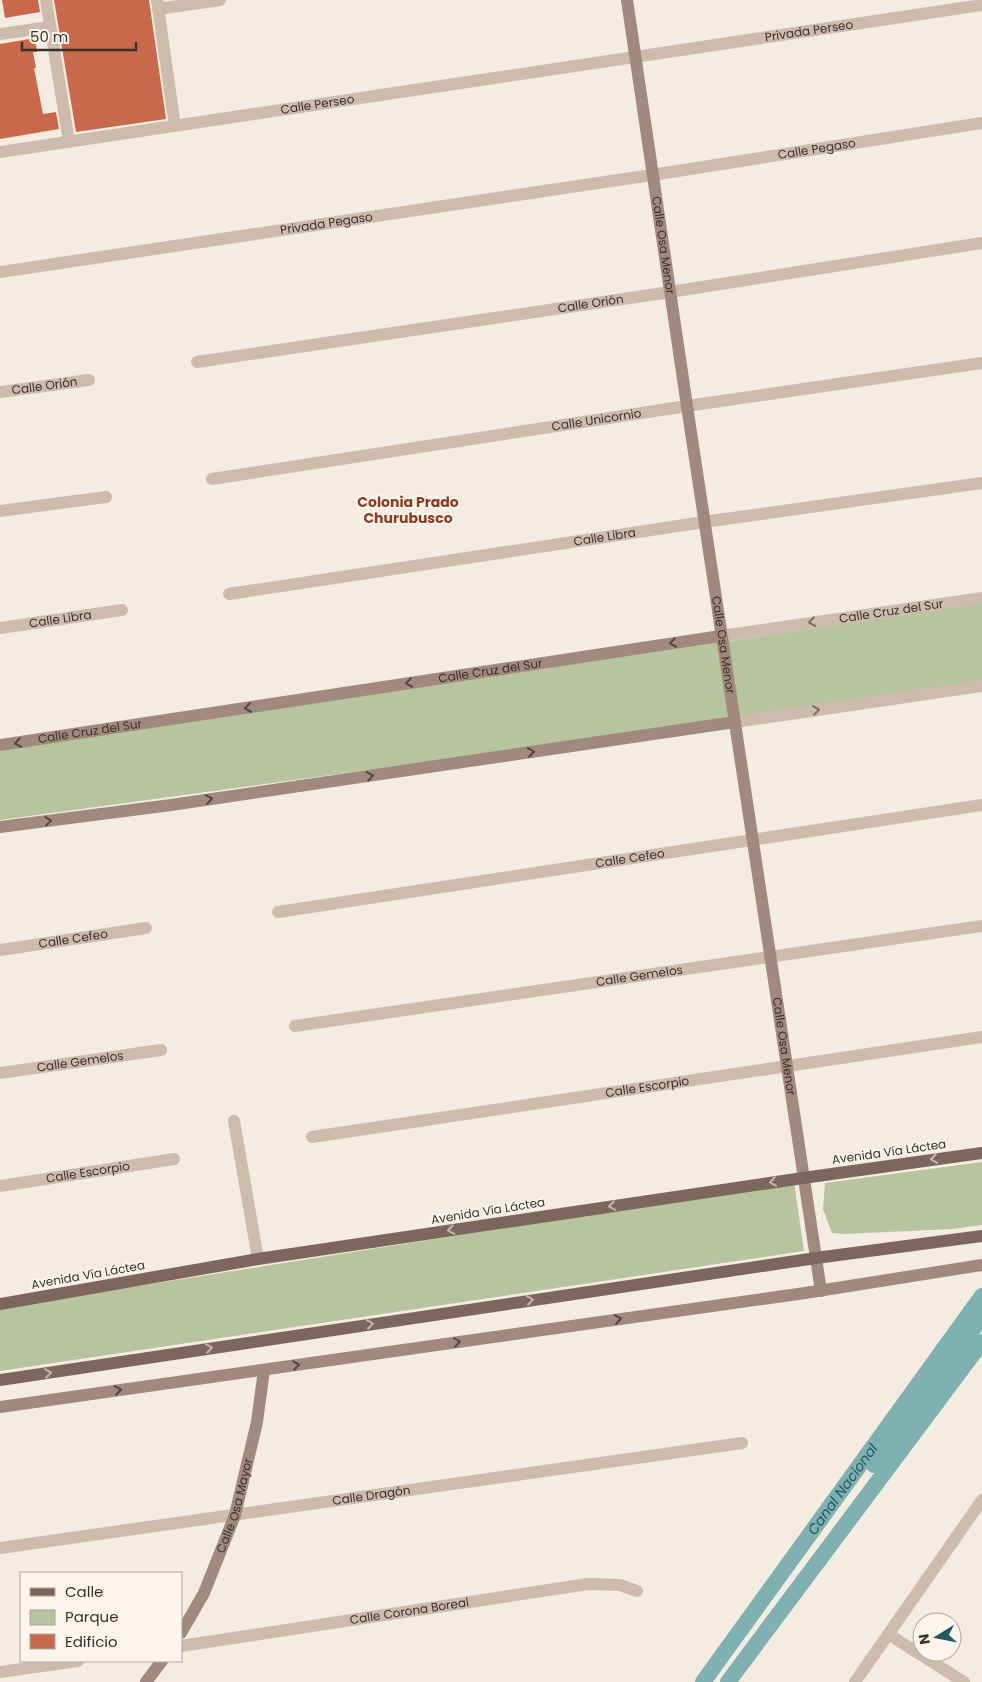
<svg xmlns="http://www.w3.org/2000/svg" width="982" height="1682" font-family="Poppins,sans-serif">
<rect width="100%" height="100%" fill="#f4ebe1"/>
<path fill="#b8c4a0" d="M982 603V681L713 723 0 820V750Z
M982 1162V1225L952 1229 845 1234 832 1233 823 1209 825 1183Z
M794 1182 804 1251 0 1371V1308Z"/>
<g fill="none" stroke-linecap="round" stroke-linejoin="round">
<g stroke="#7fb0b2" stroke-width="16">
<path d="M874 1465 982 1317"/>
<path id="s1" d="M703 1682 982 1296"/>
<path d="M728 1682 982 1342"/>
</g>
</g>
<path fill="#c8694b" d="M2 0H38L40 12 5 18Z
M54 0H149L166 119 76 132Z
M35 38 37 52H33L36 68H34L43 114 56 112 59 129 0 139V44Z"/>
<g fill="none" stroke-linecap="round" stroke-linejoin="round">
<g stroke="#cdbbac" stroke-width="12">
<path d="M46 0 69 142"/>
<path d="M157 0 175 126"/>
<path d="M158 9 220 0"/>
<path d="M0 34 50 27"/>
<path id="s2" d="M0 152 982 5"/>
<path id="s3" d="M0 272 652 175 982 123"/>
<path id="s4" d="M197 362 670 292 982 243"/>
<path id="s5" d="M0 392 89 380"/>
<path id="s6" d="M212 479 687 406 982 363"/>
<path d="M0 511 106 497"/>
<path id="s7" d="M229 594 704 522 982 483"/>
<path id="s8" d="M0 628 122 610"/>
<path id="s9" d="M721 636 982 598"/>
<path d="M735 722 982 686"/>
<path id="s10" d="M278 912 982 805"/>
<path id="s11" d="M0 950 146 928"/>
<path id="s12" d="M295 1026 982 926"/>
<path id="s13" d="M0 1073 161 1050"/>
<path d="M234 1121 258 1259"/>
<path id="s14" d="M312 1137 982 1037"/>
<path id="s15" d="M0 1186 174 1159"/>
<path id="s16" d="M0 1548 742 1443"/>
<path d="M888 1634 964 1682"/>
<path id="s17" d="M181 1646 588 1584 620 1585 637 1591"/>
<path d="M0 1672 78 1661"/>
<path d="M855 1682 982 1500"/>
</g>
<g stroke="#a18a7d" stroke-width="12">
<path id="s18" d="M627 0 687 406 821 1291"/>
<path id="s19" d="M0 745 721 636"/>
<path d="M0 827 171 805 735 722"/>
<path d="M0 1407 805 1293 982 1265"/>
<path id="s20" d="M181 1633 204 1593 235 1515 257 1422 264 1370"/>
<path d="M146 1682 162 1661"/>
</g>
<path stroke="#7d675c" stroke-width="12" d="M0 1304 258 1259 803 1178 982 1153
M0 1380 816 1258 982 1236"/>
</g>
<defs><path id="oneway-chevron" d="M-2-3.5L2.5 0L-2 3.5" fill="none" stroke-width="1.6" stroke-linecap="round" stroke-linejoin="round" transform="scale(1.25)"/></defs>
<g stroke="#7d6f65">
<use href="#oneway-chevron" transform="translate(812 622) rotate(172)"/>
<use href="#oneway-chevron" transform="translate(816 710) rotate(-8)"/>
</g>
<g stroke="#544640">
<use href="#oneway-chevron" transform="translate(673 643) rotate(171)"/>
<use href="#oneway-chevron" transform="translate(409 683) rotate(171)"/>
<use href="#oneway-chevron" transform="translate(248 708) rotate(171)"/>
<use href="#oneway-chevron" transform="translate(18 743) rotate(171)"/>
<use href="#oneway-chevron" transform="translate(531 752) rotate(-8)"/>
<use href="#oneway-chevron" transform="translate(370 776) rotate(-8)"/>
<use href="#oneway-chevron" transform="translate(209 799) rotate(-9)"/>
<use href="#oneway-chevron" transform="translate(48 821) rotate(-7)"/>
<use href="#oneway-chevron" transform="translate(618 1319) rotate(-8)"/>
<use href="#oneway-chevron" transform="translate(457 1342) rotate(-8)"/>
<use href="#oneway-chevron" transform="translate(296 1365) rotate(-8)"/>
<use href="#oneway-chevron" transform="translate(118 1390) rotate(-8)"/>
</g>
<g stroke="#c2b5ac">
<use href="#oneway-chevron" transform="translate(934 1159) rotate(172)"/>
<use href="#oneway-chevron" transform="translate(773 1182) rotate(172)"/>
<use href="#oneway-chevron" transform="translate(612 1206) rotate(172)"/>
<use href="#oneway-chevron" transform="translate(451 1230) rotate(171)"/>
<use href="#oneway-chevron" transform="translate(530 1300) rotate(-8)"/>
<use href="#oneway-chevron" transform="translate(370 1324) rotate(-8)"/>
<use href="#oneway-chevron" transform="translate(209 1348) rotate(-9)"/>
<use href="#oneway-chevron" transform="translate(48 1373) rotate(-9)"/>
</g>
<g text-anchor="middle" stroke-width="4" stroke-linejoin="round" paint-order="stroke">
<g font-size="12" fill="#3b302b" stroke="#fbf5ee">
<text dy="4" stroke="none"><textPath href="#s2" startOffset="818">Privada Perseo</textPath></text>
<text dy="4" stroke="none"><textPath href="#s2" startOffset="321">Calle Perseo</textPath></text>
<text dy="4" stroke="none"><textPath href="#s3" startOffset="826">Calle Pegaso</textPath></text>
<text dy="4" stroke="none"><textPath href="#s3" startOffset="330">Privada Pegaso</textPath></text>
<text dy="4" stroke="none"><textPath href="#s18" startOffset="248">Calle Osa Menor</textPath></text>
<text dy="4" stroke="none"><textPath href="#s4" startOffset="398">Calle Orión</textPath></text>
<text dy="4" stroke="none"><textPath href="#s5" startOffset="45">Calle Orión</textPath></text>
<text dy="4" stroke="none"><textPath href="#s6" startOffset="389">Calle Unicornio</textPath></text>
<text dy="4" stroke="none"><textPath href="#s7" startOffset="380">Calle Libra</textPath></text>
<text dy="4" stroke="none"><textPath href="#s9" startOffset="172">Calle Cruz del Sur</textPath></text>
<text dy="4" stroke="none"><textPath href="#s8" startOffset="61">Calle Libra</textPath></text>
<text dy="4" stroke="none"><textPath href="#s18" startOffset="652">Calle Osa Menor</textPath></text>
<text dy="4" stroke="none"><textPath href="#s19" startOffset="496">Calle Cruz del Sur</textPath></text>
<text dy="4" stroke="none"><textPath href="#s19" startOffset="91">Calle Cruz del Sur</textPath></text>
<text dy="4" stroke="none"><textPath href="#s10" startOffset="356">Calle Cefeo</textPath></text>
<text dy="4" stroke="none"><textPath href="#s11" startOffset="74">Calle Cefeo</textPath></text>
<text dy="4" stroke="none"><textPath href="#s12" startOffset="348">Calle Gemelos</textPath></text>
<text dy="4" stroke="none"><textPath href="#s18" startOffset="1058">Calle Osa Menor</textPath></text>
<text dy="4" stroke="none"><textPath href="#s13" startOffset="81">Calle Gemelos</textPath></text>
<text dy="4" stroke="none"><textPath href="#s14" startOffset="339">Calle Escorpio</textPath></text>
<text transform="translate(889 1152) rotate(-8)" y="4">Avenida Vía Láctea</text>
<text dy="4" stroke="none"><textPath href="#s15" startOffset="89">Calle Escorpio</textPath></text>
<text transform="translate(488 1211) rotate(-9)" y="4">Avenida Vía Láctea</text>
<text transform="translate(88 1275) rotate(-10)" y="4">Avenida Vía Láctea</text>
<text dy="4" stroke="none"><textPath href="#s16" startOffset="375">Calle Dragón</textPath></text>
<text dy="4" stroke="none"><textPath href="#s20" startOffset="139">Calle Osa Mayor</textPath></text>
<text dy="4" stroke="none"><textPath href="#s17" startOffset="231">Calle Corona Boreal</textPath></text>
</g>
<g font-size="14" font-weight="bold" fill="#8c3b22" stroke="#fbf5ee">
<text x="408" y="507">Colonia Prado<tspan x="408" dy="16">Churubusco</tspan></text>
</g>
<g font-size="14" font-style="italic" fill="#1f5a5e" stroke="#fbf5ee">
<text dy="5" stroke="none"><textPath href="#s1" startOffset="238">Canal Nacional</textPath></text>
</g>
</g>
<rect x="20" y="1572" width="162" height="90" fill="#fbf5ee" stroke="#aea6a0"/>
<rect x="30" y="1588" width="25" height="8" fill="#7d675c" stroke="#aea6a0"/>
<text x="65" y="1597" font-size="15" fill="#3b302b">Calle</text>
<rect x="30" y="1610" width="25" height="15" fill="#b8c4a0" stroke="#aea6a0"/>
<text x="65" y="1622" font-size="15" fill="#3b302b">Parque</text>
<rect x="30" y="1634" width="25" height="15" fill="#c8694b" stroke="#aea6a0"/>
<text x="65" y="1647" font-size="15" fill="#3b302b">Edificio</text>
<g transform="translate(937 1637) rotate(260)"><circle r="24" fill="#fbf5ee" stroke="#aea6a0"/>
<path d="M0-4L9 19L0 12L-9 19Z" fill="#1f5a5e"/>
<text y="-8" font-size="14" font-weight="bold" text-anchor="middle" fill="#3b302b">N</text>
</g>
<path d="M22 42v8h114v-8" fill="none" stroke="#3b302b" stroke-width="2.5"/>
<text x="30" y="42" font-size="15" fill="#3b302b" stroke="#fbf5ee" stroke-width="4" paint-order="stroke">50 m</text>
</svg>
